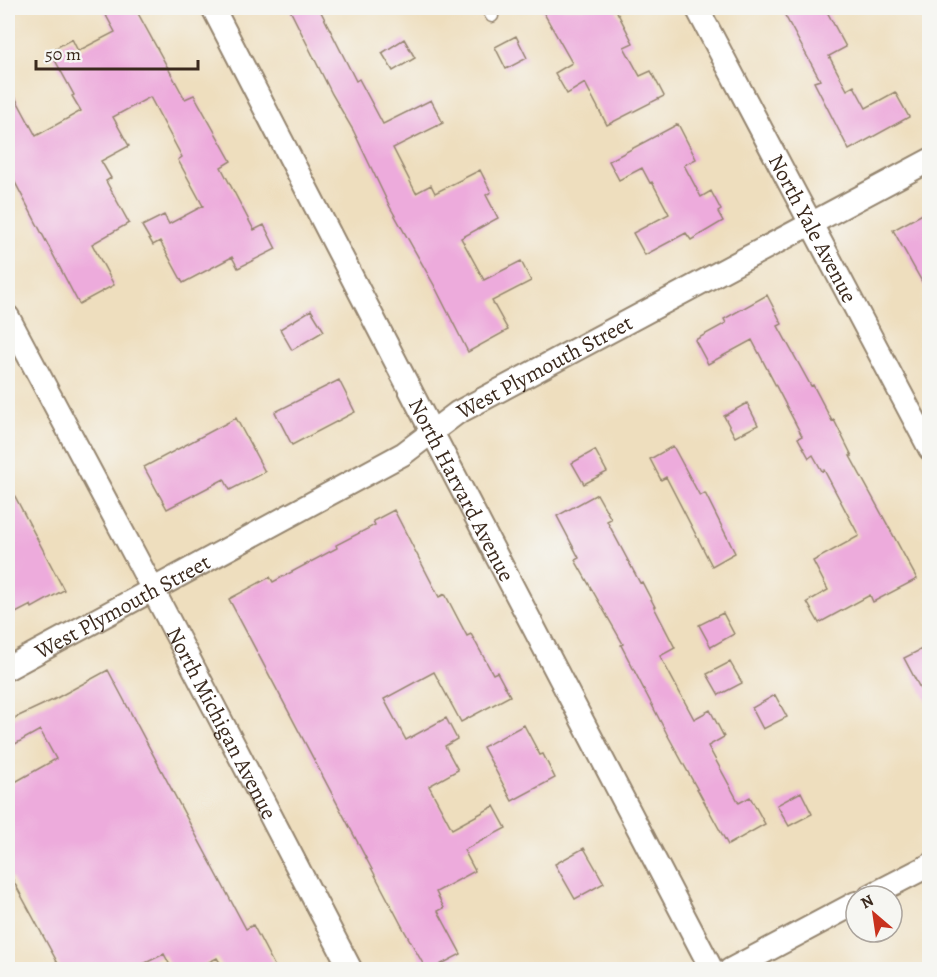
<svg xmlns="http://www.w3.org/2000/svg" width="937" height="977" font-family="Alegreya,serif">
<rect width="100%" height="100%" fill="#f6f6f2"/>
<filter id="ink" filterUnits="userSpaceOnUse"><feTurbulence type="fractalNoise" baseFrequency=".0167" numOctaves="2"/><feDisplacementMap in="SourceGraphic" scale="12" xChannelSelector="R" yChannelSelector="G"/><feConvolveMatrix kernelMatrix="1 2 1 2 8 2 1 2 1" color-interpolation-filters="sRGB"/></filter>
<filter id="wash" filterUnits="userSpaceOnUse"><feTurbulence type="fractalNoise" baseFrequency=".008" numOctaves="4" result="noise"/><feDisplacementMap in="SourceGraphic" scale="24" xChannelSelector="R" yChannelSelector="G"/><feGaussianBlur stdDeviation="1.35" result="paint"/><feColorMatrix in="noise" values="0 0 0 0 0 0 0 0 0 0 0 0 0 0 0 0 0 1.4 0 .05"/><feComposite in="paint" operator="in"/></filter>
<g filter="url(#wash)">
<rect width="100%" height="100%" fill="#eedebe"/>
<g id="blocks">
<path fill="#edabdc" d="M102 8H135L185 99 194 95 231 161 221 167 254 230 264 225 276 249 238 268 232 257 183 283 160 241 153 245 142 226 164 215 169 224 203 206 178 160 182 157 150 97 113 117 129 146 101 161 111 178 106 181 129 223 92 244 114 285 79 304 8 169V84L36 136 81 111 72 96 74 95 50 51 72 39 78 51 115 32Z
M289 8H319L356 81 359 79 383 124 431 100 443 123 393 148 416 193 431 185 435 193 480 170 491 192 486 195 498 218 461 238 484 280 521 261 531 281 492 301 508 330 468 352 434 285 390 207 353 130 332 94Z
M541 8H615L633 43 624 47 640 76 651 71 664 96 607 125 585 83 567 94 555 73 572 63Z
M781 8H825L846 47 829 56 847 90 854 86 866 108 895 92 909 117 849 150 814 82 820 80Z
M516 36 527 58 506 69 495 47Z
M404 39 415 58 393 71 382 53Z
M678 124 696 159 684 165 701 197 711 191 721 210 718 212 723 221 691 240 686 233 645 255 633 233 669 214 652 182 650 183 642 168 619 180 609 161Z
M930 210V296L893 230Z
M767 295 782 324 778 326 811 386 813 385 832 421 834 420 852 456H850L917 579 873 602 870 595 819 623 807 602 828 590 813 561 859 536 824 470 822 471 813 455 809 458 798 438 802 436 752 340 708 364 695 340 726 323 724 319Z
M311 310 324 331 292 350 280 329Z
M339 380 355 412 292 445 275 412Z
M747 403 758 425 735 437 724 416Z
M236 418 265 472 230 490 224 479 167 509 144 467Z
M673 446 700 496 705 493 735 553 712 566 666 477 661 480 650 459Z
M595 450 607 472 584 484 572 463Z
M8 483 64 590 32 608 31 605 8 617Z
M597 494 611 519 607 521 640 583 642 582 655 607H654L675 648 660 656 694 719 710 710 724 737 708 746 739 803 750 797 765 824 728 845 667 734 621 645 623 644 575 560 579 558 557 516Z
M394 510 439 597 445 594 467 636 471 634 493 674 497 672 510 696 461 722 434 672 384 699 406 740 446 718 457 739 445 746 458 770 429 786 452 829 494 806 506 828 464 850 475 871 436 892 444 908 438 911 461 954 432 969H426L404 930 229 599 270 577 273 582 337 548 336 545 375 525 373 521Z
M723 613 734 634 711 647 699 625Z
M930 645V707L904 658Z
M730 662 742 683 719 695 707 674Z
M108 670 246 929 253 925 276 969H224L217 958 195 969H172L164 954 133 969H61L8 871V786L56 759 40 730 8 748V721L53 700Z
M775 695 787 717 763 729 752 708Z
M524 725 540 755 543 754 555 778 512 801 483 747Z
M801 792 812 814 789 826 777 805Z
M584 848 604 883 575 899 555 864Z"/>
</g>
</g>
<g filter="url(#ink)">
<use href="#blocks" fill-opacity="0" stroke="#94846e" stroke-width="1.5"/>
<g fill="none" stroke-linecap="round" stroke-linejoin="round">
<g stroke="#94846e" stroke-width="15">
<path id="service" d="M487 8 492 16"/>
</g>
<g stroke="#94846e" stroke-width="26">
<g id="minor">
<path id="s1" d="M213 8 432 432 712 970"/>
<path id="s2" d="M697 8 930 449"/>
<path id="s3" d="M8 317 139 563 351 970"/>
<path id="s4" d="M8 668 403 454 457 413 930 160"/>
<path d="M870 896 930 865"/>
<path d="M730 970 856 903"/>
</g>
</g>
<use href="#service" stroke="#fff" stroke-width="12"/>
<use href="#minor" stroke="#fff" stroke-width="22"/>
</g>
</g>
<g text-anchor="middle" stroke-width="4.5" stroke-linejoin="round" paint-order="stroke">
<g font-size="22" fill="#3b2a1e" stroke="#f6f6f2">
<text dy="8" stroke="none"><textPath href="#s2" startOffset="249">North Yale Avenue</textPath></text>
<text dy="8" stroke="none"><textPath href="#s4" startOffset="616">West Plymouth Street</textPath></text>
<text dy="8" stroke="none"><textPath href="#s1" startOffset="542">North Harvard Avenue</textPath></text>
<text dy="8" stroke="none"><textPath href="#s4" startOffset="130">West Plymouth Street</textPath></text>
<text dy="8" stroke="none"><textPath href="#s3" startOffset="459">North Michigan Avenue</textPath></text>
</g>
</g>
<rect width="937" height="977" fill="none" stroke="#f6f6f2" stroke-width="30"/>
<g transform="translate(874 914) rotate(331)"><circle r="28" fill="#f6f6f2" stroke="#aba49d" stroke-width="1.5"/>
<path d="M0-4.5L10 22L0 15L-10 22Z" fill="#c8321e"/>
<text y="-9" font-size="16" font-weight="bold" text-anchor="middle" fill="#3b2a1e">N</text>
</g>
<path d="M36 60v9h162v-9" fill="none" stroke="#3b2a1e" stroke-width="3"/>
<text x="45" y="60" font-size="18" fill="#3b2a1e" stroke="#f6f6f2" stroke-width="4.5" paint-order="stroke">50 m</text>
</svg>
